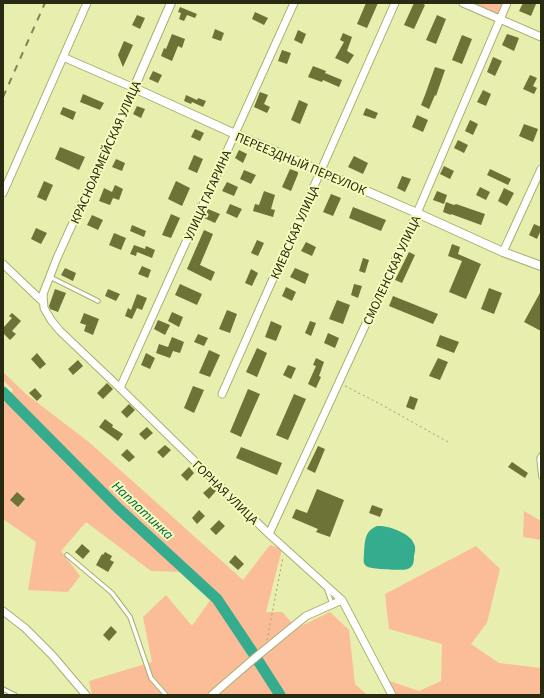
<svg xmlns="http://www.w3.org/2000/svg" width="544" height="698" font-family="'Source Sans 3',sans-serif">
<rect width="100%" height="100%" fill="#e8eeae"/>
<path fill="#fabd98" d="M472 3H503L498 14Z
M3 372 26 394 90 443 243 580 270 545 282 549 266 612H282L297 628 330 612 349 630 355 684 367 695H92L89 681 152 662 143 617 166 595 192 626 211 599 184 572 151 571 86 522 61 551 80 576 68 592 28 590 36 542 3 519V402L4 403 13 390 3 380Z
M524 511 541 521V540L523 537Z
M476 546 500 569 487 623 471 644 499 663 541 668V695H395L387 680 419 691 441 681 442 644 389 629 385 594Z"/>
<path fill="#36ac8f" d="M377 526C387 525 411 533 414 544 416 547 415 552 414 556 414 561 414 566 408 569 404 571 372 569 368 567 367 567 364 564 364 563 363 560 364 557 364 554 365 542 364 531 377 526Z"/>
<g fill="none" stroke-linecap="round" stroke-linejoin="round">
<path stroke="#36ac8f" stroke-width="11" d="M3 392 119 509 217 599 255 656
M257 659 280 695"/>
</g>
<path fill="#6d7236" d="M366 3H378L367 28 357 24Z
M414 3H421L425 5 414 29 404 25Z
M523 3 536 4 531 16 519 11Z
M180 7 197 14 195 18 187 15 184 21 179 19 181 13 178 12Z
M255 12 268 18 264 25 252 19Z
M137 15 145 18 140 29 132 25Z
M437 15 446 19 436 44 426 40Z
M215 29 224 33 221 41 212 38Z
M298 30 306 34 302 44 294 40Z
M343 33 352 37 347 51 354 55 348 64 335 58 344 42 340 40Z
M172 34 185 39 182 48 178 46 172 61 161 56 164 48 166 49Z
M507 34 519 38 514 51 502 45Z
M462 35 472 39 462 64 452 60Z
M124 41 133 45 123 67 118 55Z
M282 50 291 53 287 64 278 61Z
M493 57 502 61 495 76 487 72Z
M313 66 326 71 325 73 342 80 339 87 323 80 322 82 308 77Z
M435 67 445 70 436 96 435 95 429 109 421 105 425 95Z
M153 71 162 75 158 83 149 79Z
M530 75 537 78 533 86 537 88 534 94 523 89Z
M483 90 491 94 486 106 477 102Z
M260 92 268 95 264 104 270 107 267 113 254 107Z
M83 94 104 103 100 110 80 102Z
M186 95 197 100 198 98 206 101 203 107 192 102 191 104 184 101Z
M299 100 308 104 300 124 291 120Z
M137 106 145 109 141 118 133 114Z
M63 107 76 112 73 120 60 114Z
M366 108 378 113 375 119 363 115Z
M417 115 428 120 423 132 412 127Z
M470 120 478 124 473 135 465 131Z
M524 124 538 129 533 142 519 136Z
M195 129 204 133 200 141 191 137Z
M458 140 468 145 464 153 454 148Z
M60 147 85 157 79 170 55 159Z
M239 150 247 154 243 163 235 158Z
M194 155 203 159 197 173 188 169Z
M354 156 368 163 363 174 348 167Z
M116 159 125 163 122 171 112 167Z
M444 166 454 171 450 179 440 174Z
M290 169 298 172V174L291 191 282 187Z
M490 169 511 179 508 185 487 175Z
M244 170 256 175 251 184 240 179Z
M402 176 411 179 405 192 397 188Z
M44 181 53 185 46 201 37 197Z
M176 181 190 188 182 206 168 199Z
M227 182 238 187 234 196 222 191Z
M115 185 123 189 119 200 113 198 110 205 99 201 104 188 112 192Z
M480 187 490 192 486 200 476 195Z
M504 188 514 193 507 206 498 201Z
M264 191 275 195 271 209 275 210 273 217 253 211 255 204 259 205Z
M437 191 447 195 444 204 433 200Z
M331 194 341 198 333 216 323 212Z
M446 202 454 205 456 204 485 214 481 225 451 214V215L443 212Z
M230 204 242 209 237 218 226 213Z
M353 207 386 220 381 231 349 218Z
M208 209 220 214 215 223 204 218Z
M171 214 180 218 171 238 162 235Z
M92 215 103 220 98 230 87 225Z
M534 224 541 227V230L537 239 529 235Z
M132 225 146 231 144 237 130 231Z
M36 228 47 233 41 244 31 239Z
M204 230 213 234 200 265 215 272 211 281 187 269Z
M114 233 126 238 121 250 109 245Z
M257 240 264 243 258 256 251 253Z
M306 242 316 247 312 256 301 251Z
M452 244 460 247 458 254 481 264 466 299 449 292 462 261 448 256Z
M134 245 145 249 146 246 155 250 152 258 137 252 136 256 130 254Z
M409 252 415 255 402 283 395 280Z
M363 258 369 260 365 273 359 271Z
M142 266 151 270 148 278 138 274Z
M65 268 76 273 73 281 61 275Z
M295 268 309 274 305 284 290 277Z
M251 269 258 273 252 286 245 283Z
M180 284 202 294 197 305 175 295Z
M354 284 362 286 358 298 351 295Z
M286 287 296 292 292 301 282 296Z
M489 288 502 293 494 314 481 309Z
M55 289 66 293 58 312 50 309 49 306Z
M108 289 120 294 116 301 105 296Z
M541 291V331L524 322Z
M137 294 147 298 142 310 137 308 132 319 125 316 128 308 131 310Z
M393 296 438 314 433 324 389 306Z
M337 300 350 305 343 324 329 319Z
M227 310 237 314 230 333 219 329Z
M172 312 183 317 179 327 168 321Z
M12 313 21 321 12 331 16 334 10 340 3 333V328L12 318 9 316Z
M84 313 99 319 93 335 84 331 86 325 80 323Z
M158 320 170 325 165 335 154 329Z
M271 321 282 326 276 341 265 337Z
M310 321 316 323 311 336 305 333Z
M328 333 339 338 335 348 324 343Z
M198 334 208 338 204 346 194 342Z
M440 335 459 342 454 353 436 346Z
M172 337 184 342 180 353 173 351 170 358 156 353 159 344 168 347Z
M257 348 267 353 257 377 246 372Z
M209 350 220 355 210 377 199 373Z
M37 353 46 364 40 369 31 359Z
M146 353 155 358 150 369 141 365Z
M316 358 324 362 319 376 321 377 316 388 308 384 316 366 313 365Z
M438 358 448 362 440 380 429 376Z
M78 360 83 366 73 375 68 369Z
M288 365 296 368 291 379 283 375Z
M107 383 113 389 103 399 97 393Z
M193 386 204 390 194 413 184 408Z
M35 388 42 396 37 401 29 393Z
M248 389 260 394 241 437 230 432Z
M294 394 306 399 288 440 276 435Z
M410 396 418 399 414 410 406 407Z
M129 404 135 410 127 418 121 412Z
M105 419 113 425 112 427 123 434 118 441 99 427Z
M147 427 153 433 145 440 139 434Z
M165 445 171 450 163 458 157 452Z
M318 446 325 449 315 473 307 469Z
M241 447 282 463 277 475 236 458Z
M127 449 135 457 129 462 121 455Z
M512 462 528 473 525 478 508 467Z
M189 467 194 473 187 481 181 475Z
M211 486 216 491 209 499 203 493Z
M317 489 344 500 330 537 316 532 318 529 292 518 296 509 307 513Z
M17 492 25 499 18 507 10 500Z
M372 505 383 509 380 517 369 513Z
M199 510 205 516 197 524 192 518Z
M219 520 225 526 216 535 210 529Z
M82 544 90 551 83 559 75 552Z
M105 552 112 556 110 560 114 562 108 572 96 565 102 554 103 555Z
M235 555 244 564 238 570 229 562Z
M111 626 117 632 109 641 103 635Z"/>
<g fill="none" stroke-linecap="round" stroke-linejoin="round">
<g stroke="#a9af71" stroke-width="5.5">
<path id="service" d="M50 277 98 301
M541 477 539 458 541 455
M67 555 112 593 130 617 151 678 166 695
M326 587 332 604
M3 689 15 695"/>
</g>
<g stroke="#a9af71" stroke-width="9">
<path id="minor" d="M463 3 541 37
M63 57 134 88 57 258 43 294 44 308 51 320 60 331 120 388 269 534 342 600 392 695
M3 193 87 3
M503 252 541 169
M3 264 43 302
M120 388 294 3
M222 394 395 3
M269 534 417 213 507 3
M3 611 25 628 52 655 86 695
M212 695 256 657 306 616 342 600"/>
</g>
<g stroke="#a9af71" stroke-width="10">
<path id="tertiary" d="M171 3 134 88 235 134 417 213 503 252 541 266"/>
</g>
<path stroke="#9ea271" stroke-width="1" stroke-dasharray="2 3" stroke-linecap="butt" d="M345 386 382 405 448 442
M267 640 283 557"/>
<use href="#service" stroke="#fff" stroke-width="3.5"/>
<use href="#minor" stroke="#fff" stroke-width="7"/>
<use href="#tertiary" stroke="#fff" stroke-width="8"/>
<path stroke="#7f8358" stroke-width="2" stroke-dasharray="7 7" stroke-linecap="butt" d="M3 97 45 3"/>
</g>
<g text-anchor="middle" stroke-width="4" stroke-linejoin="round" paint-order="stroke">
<g font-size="13" fill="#282a11" stroke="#f5fcbb">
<text transform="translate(105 152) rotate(-66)" y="5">КРАСНОАРМЕЙСКАЯ УЛИЦА</text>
<text transform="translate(301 163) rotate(23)" y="5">ПЕРЕЕЗДНЫЙ ПЕРЕУЛОК</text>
<text transform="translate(207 195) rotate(-66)" y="5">УЛИЦА ГАГАРИНА</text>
<text transform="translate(294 232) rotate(-66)" y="5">КИЕВСКАЯ УЛИЦА</text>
<text transform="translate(391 270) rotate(-65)" y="5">СМОЛЕНСКАЯ УЛИЦА</text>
<text transform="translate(226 492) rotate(44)" y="5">ГОРНАЯ УЛИЦА</text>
</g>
<g font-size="14" font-style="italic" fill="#046551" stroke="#f5fcbb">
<text transform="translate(143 510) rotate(43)" y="5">Наплатинка</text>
</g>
</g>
<rect width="544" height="698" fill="none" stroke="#282a11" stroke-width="8"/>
</svg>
